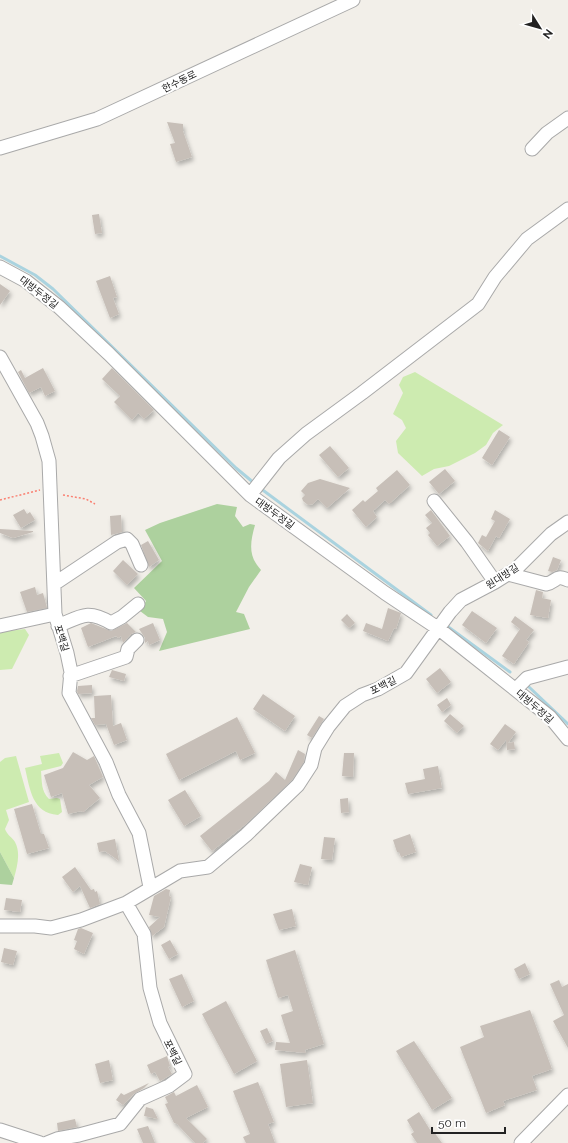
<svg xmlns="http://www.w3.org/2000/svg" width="568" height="1143" font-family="Raleway,'Noto Sans KR',sans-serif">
<defs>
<filter id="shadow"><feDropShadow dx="2" dy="3.5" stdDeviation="2" flood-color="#0004"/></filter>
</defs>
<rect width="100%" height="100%" fill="#f2efe9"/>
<path fill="#cdebb0" d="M415 372 503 425 493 433 486 445 475 453 449 466 434 469 422 476 398 453 396 441 406 428 402 420 393 414 403 393 399 385 403 377Z
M25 629 29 635 12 669 0 670V632Z
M59 753 63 763 61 766 41 771C42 782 41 791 49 799L57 798 60 799 62 812 58 815C32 813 30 789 25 768L42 764 40 756Z
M16 756 29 802 6 810 9 820 5 829C7 835 12 837 15 842 21 853 17 867 14 878L0 852V762L5 758Z"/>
<path fill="#add19e" d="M217 504 237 507 235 516 243 527 250 524 255 525C250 543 248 556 261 570L249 587 236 612 244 614 250 629 159 651 167 632 163 619 148 617 140 611 146 601 134 588 162 561 145 530 160 523Z
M0 852 14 878 12 885 0 884Z"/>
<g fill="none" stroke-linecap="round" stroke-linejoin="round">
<path stroke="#aad3df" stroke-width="3" d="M0 256 35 275 53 289 236 468 254 483
M260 488 431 615
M447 626 510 672
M529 687 568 724"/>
</g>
<path fill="#c7bfb8" filter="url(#shadow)" d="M167 122 183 124V131L192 157 176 162 170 144 175 143Z
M99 214 102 233 95 234 92 215Z
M110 276 117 297 113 298 119 314 110 318 96 281Z
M0 284 10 291 0 305Z
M43 368 55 391 45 396 41 387 29 393 18 372 21 370 25 378Z
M112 368 154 410 144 419 138 413 132 420 114 402 120 396 102 379Z
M499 430 510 437 492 465 482 458Z
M330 446 349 468 338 477 319 455Z
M445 469 455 481 439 494 429 482Z
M397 470 410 485 389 504 385 500 373 511 377 517 366 527 352 510 363 500 365 502 378 491 376 488Z
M320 479 350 488 327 508 318 499 313 504 308 505 303 501 302 498 305 495 301 491 308 483Z
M24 509 27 514 30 512 35 520 21 528 13 515Z
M431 510 450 536 437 546 428 535 430 533 426 528 432 523 425 515Z
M495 510 510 519 499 538 496 536 488 551 478 543 482 535 486 537 495 521 491 519Z
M121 515 122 532 111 535 110 516Z
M0 529 33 531V532L13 538 0 533Z
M148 541 159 560 149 567 141 545Z
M553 557 561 560 557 570 552 572 548 571Z
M123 560 138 574 127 585 113 571Z
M35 587 37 595 43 593 47 608 27 612 20 592Z
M536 590 543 592 542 598 551 600 548 618 530 615Z
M388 608 401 613 396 629 394 628 388 641 363 631 366 623 382 629Z
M472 611 497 628 486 643 462 625Z
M347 614 355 623 349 628 341 620Z
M515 616 534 630 526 640 529 642 514 664 502 656 520 629 511 622Z
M91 623 111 631 127 623 136 632 131 634 123 643 121 636 118 638 116 636 88 647 81 628Z
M153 623 160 640 149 645 148 641 145 643V638L139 629Z
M440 668 451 682 437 693 426 679Z
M112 670 126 674 124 681 109 677Z
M92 685V693L78 694 77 691 78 686Z
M263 694 295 716 285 731 253 709Z
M111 695 113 726 121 723 127 740 114 745 106 724 95 725 91 718H95L94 696Z
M447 698 451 705 442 712 437 705Z
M450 714 464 726 457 733 444 721Z
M319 716 324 719 312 738 307 735Z
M237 717 255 753 240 760 236 751 179 780 166 754Z
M505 724 516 732 508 743 514 742 515 749 507 750 506 740 498 750 490 744Z
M298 750 305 754 304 762 292 780 247 823 212 851 200 836 269 781 276 772 285 780Z
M73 752 87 760 94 756 103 777 89 785 100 798 83 812 81 811 68 814 62 793 51 797 44 775 63 768Z
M344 753H354L353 777 342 776Z
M438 766 442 788 408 794 405 783 425 779 423 769Z
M185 790 201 816 184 826 168 800Z
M348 798 349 812 341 813 340 799Z
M32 804 41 834H44L49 848 27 854 14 809Z
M410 834 416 852 401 857 399 852H397L393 840Z
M324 837 335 838 332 860 321 859Z
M115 839 119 861 105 851 99 852 97 843Z
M300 864 312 867 308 885 294 882Z
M75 867 91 890 94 889 95 892 97 891 100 904 90 908 80 886 73 892 62 877Z
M166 889 170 890 169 896 171 897 164 927 152 936 149 927 160 917 149 915 154 896Z
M6 898 22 900 20 912 4 910Z
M292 909 296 926 279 930 273 914Z
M81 928 93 933 84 954 74 949 77 941 74 940 78 929Z
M170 940 178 954 169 959 161 945Z
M4 948 17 951 13 965 1 962Z
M295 950 324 1044 305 1050 306 1053 275 1050 276 1042 290 1043 281 1015 293 1011 288 995 278 998 266 960Z
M525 963 530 974 519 979 514 969Z
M182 974 194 1001 182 1007 169 979Z
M559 980 562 987 568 984V1048L553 1021 564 1015 550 984Z
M226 1001 257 1061 234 1074 202 1014Z
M530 1010 552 1069 532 1076 537 1090 503 1101 505 1105 486 1113 460 1047 484 1037 480 1026Z
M267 1028 273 1041 266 1044 260 1031Z
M414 1041 452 1098 432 1110 396 1051Z
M167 1056 170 1066 168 1067 172 1074 160 1081 155 1072 151 1074 147 1065Z
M109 1060 113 1080 100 1083 95 1064Z
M307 1060 313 1103 286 1107 280 1064Z
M258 1082 274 1122 268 1124 275 1143H246L243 1137 250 1134 233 1091Z
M149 1083 144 1088 134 1094 123 1105 116 1100 121 1093 124 1095Z
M197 1085 208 1107 186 1118 207 1139 203 1143H195L177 1124 174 1123 165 1104 168 1103 165 1097 174 1092 176 1096Z
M146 1107 153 1109 158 1119 144 1116Z
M419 1112 432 1133 434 1132 442 1143H417L411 1134 414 1132 407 1120Z
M75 1119 77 1127 58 1131 57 1123Z
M148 1126 155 1143H143L137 1129Z"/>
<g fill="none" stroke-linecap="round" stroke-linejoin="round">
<g stroke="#a9a9a9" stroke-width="15">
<path id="minor" d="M0 148 97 119 353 0
M532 149 547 133 568 118
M0 267 26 281 59 307 109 354 250 495 385 593 439 629 550 717 568 739
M0 357 37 423 42 436 49 461 55 614 67 653 71 672 69 693 106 762 119 795 139 833 150 887
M250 495 279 458 306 434 362 393 478 304 495 277 527 239 568 209
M434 501 467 542 495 582
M508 574 546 584C557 582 555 574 568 580
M54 584 117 542 127 539 132 544 141 565
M0 626 55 614
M58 626C81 616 88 609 111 623L122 617 138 604
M70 676 126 657 128 649 137 640
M516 689 527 678 568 667
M0 926H35L51 928 81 920 126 903 180 871 208 867 246 835 298 785 311 765 315 748 328 727 345 706 362 695 378 689 406 673 450 612 461 600 495 582 516 569 551 534 568 522
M0 1130 40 1143
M47 1143 57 1139 79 1135 120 1124 140 1099 169 1086 185 1074 160 1023 150 988 144 934 126 903
M521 1143 568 1095"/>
</g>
<path stroke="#fa8072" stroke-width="1.5" stroke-dasharray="2 2" stroke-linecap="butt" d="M63 495 86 499 95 504
M0 500 40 490"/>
<use href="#minor" stroke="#fff" stroke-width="13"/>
</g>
<g text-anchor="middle" stroke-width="4" stroke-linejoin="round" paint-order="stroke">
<g font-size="10" fill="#222" stroke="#fff">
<text transform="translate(179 81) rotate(-26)" y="4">한수동로</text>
<text transform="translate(39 292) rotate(38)" y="4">대방두정길</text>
<text transform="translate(275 513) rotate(36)" y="4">대방두정길</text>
<text transform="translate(502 576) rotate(-33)" y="4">원대방길</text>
<text transform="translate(62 638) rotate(72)" y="4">포백길</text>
<text transform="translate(383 685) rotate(-26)" y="4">포백길</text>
<text transform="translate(535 706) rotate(41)" y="4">대방두정길</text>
<text transform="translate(173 1052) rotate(63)" y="4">포백길</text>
</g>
</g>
<g transform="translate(540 28) rotate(127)" stroke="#ffffff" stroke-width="3" paint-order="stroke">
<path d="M0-3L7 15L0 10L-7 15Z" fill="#222222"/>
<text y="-6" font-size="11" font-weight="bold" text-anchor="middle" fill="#222222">N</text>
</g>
<path d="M432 1127v6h73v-6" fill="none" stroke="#222222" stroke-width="2"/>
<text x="438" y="1127" font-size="12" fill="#222222" stroke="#ffffff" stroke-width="3" paint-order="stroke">50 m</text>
</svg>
